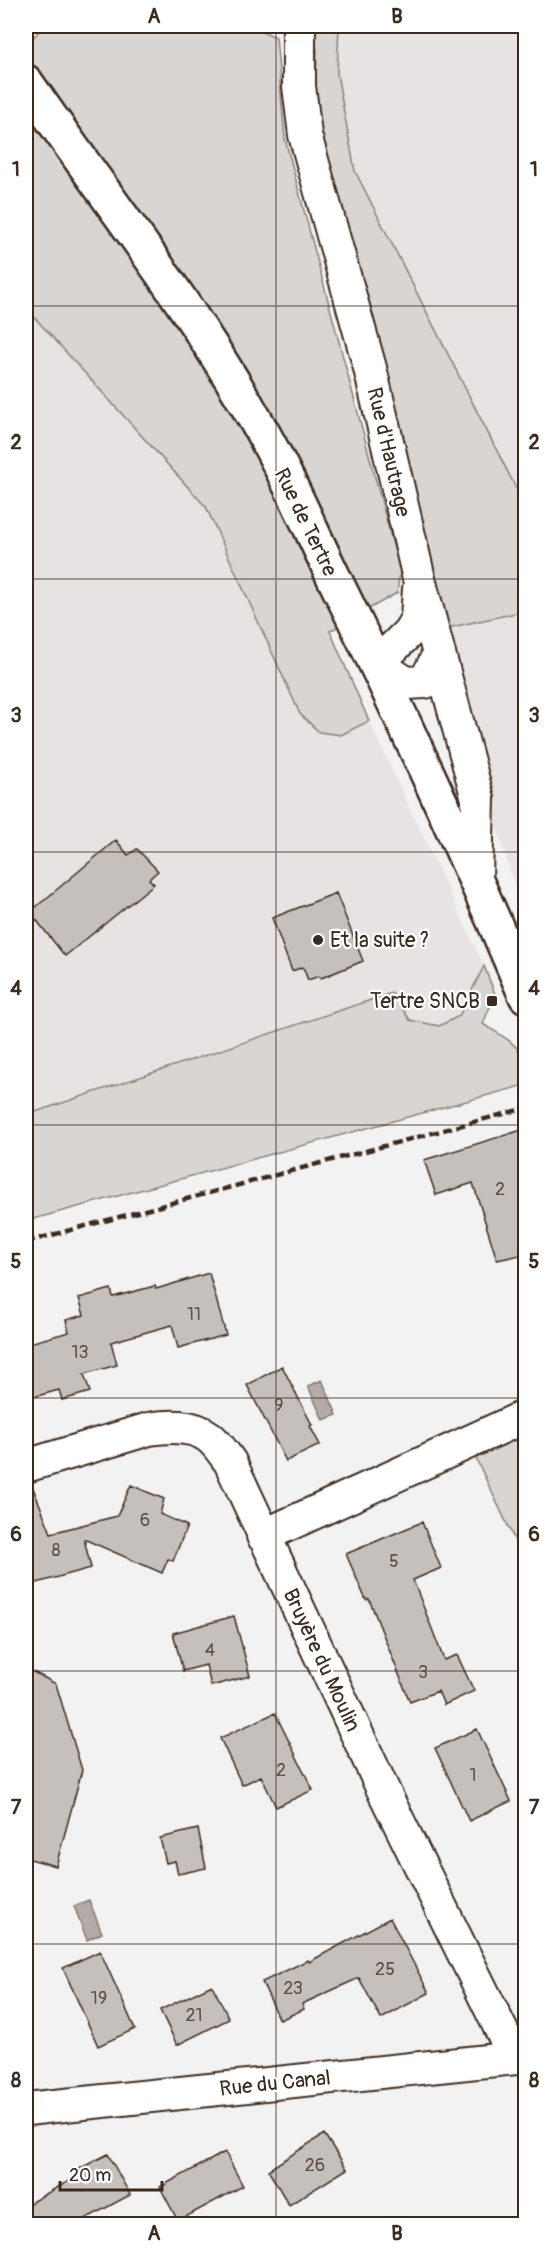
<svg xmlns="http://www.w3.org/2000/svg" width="551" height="2250" font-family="Pangolin,sans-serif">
<rect width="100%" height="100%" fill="#f3f2f2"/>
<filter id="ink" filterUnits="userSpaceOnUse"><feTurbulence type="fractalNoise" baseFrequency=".0167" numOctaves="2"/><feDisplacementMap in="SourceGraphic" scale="12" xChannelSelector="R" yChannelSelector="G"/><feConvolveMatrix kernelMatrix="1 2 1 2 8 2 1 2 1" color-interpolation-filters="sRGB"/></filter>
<g filter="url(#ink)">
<path fill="#e6e3e2" d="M339 26H525V510L355 171 337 74Z
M26 308 206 507 300 714 341 735 369 721 484 966 459 1016 439 1026 410 1020 392 993 26 1115Z
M525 611V920L495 821 447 628Z"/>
<path fill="#d8d5d2" stroke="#8a8078" stroke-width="1.5" d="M43 26H250L276 37 285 139 400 571 397 593 330 631 369 721 341 735 319 732 300 714 206 507 26 308V46Z
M299 26H339L337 74 355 171 525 506V611L447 628 315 112 317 49 300 48Z
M484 966 495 994 483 1024C514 1044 526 1045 525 1085L26 1221V1115L392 993 410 1020 439 1026 459 1016Z
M525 1426V1562L472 1450Z"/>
<path fill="#b2aba7" stroke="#827770" stroke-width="1.5" d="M322 1380 337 1415 323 1420 308 1386Z
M89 1900 102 1933 87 1940 74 1906Z"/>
<path fill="#c6c0bd" stroke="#3b2a1e" stroke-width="1.5" d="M116 840 128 855 137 849 158 871 149 879 154 884 65 956 30 912Z
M336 893 363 961 321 978 319 976 308 980 303 967 292 971 272 918Z
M525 1129V1254L497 1260 473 1183 436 1195 424 1160Z
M209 1273 226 1335 178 1348 172 1325 111 1342 117 1365 84 1374 90 1392 62 1400 59 1390 26 1399V1344L69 1332 66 1320 84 1315 79 1298 111 1289 113 1297 155 1286 156 1289Z
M282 1366 312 1425 310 1426 320 1445 286 1461 247 1385Z
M26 1483H31L51 1533 117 1516 131 1485 164 1499 160 1514 187 1526 173 1561 168 1559 162 1573 84 1539 91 1568 26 1586Z
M422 1522 441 1568 413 1580 444 1660 457 1655 474 1691 444 1705 438 1691 410 1702 369 1599 366 1600 346 1554Z
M234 1616 250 1676 211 1686 206 1665 183 1671 173 1633Z
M26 1668 56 1684 82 1770 56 1866 26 1858Z
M275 1713 313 1790 276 1807 261 1776 242 1785 220 1738Z
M477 1729 511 1801 469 1821 435 1748Z
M198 1829 206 1868 178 1874 175 1861 166 1863 160 1838Z
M390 1918 429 1993 381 2019 359 1978 302 2004 304 2009 280 2020 262 1982 308 1960 309 1962Z
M100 1951 135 2029 98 2046 63 1968Z
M212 1985 229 2019 177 2045 160 2010Z
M324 2134 347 2169 289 2205 268 2170Z
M225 2152 243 2186 178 2221 160 2187Z
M108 2154 130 2195 76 2224H26V2205L78 2176 75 2171Z"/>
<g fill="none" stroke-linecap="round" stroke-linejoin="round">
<g stroke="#3b2a1e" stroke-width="36">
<path id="street" d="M299 26V86L305 135 370 368 420 583 478 799 476 878
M419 589 417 619 409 632 377 664 406 683 425 682 439 654
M26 1466 149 1429C168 1426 192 1424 209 1437 217 1443 224 1454 230 1462L385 1794 515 2058
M263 1536 526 1416
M26 2109 526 2057"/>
</g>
<g stroke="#3b2a1e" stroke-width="38">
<path id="secondary" d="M26 82C103 194 189 302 256 421 285 470 308 524 333 576 401 714 466 854 526 996"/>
</g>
<use href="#street" stroke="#fff" stroke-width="32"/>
<use href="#secondary" stroke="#fff" stroke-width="33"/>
<path stroke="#3b2a1e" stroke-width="4.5" stroke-dasharray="9 4.5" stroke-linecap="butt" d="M26 1242 526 1108"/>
</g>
</g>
<path fill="none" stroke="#3b2a1e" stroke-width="1.5" stroke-opacity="0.55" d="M276 26V2224M26 306H526M26 579H526M26 852H526M26 1125H526M26 1398H526M26 1671H526M26 1944H526"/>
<g fill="#3b2a1e" stroke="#fff" stroke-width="2">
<circle cx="318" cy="940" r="6"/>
<rect x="486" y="995" width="12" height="12" rx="3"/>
</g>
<g text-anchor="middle" stroke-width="4.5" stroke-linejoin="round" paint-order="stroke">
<g font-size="18" fill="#5e5046">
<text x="500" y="1195">2</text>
<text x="194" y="1320">11</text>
<text x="80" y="1358">13</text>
<text x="279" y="1411">9</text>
<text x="145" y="1526">6</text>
<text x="56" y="1556">8</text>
<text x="394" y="1567">5</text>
<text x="210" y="1656">4</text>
<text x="423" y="1678">3</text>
<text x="281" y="1776">2</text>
<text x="473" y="1781">1</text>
<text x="385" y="1975">25</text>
<text x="293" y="1994">23</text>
<text x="99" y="2004">19</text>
<text x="194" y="2021">21</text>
<text x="315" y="2171">26</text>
</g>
<g font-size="21" fill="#3b2a1e" stroke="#fff">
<text transform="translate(389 452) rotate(77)" y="7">Rue d'Hautrage</text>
<text transform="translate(306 522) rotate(64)" y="7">Rue de Tertre</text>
<text transform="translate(322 1660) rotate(65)" y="7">Bruyère du Moulin</text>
<text transform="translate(275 2083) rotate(-6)" y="7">Rue du Canal</text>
</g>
<g font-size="21" fill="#3b2a1e" stroke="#fff" text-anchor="start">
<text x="330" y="947">Et la suite ?</text>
<text x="480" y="1008" text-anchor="end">Tertre SNCB</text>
</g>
</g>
<rect width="551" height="2250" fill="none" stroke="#fff" stroke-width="66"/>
<path d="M60 2181v9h102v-9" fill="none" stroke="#3b2a1e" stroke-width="3"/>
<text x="69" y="2181" font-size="18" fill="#3b2a1e" stroke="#ffffff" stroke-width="4.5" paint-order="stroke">20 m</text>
<rect x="33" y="33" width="485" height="2184" fill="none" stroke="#3b2a1e" stroke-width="2"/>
<g font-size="20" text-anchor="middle" font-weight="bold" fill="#3b2a1e">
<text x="154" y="23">A</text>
<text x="397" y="23">B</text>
<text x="16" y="176">1</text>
<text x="534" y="176">1</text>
<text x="16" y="449">2</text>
<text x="534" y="449">2</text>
<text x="16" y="722">3</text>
<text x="534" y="722">3</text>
<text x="16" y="995">4</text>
<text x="534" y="995">4</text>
<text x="16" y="1268">5</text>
<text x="534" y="1268">5</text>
<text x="16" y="1541">6</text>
<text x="534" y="1541">6</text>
<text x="16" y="1814">7</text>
<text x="534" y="1814">7</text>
<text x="16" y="2087">8</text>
<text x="534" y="2087">8</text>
<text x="154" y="2240">A</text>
<text x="397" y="2240">B</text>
</g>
</svg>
